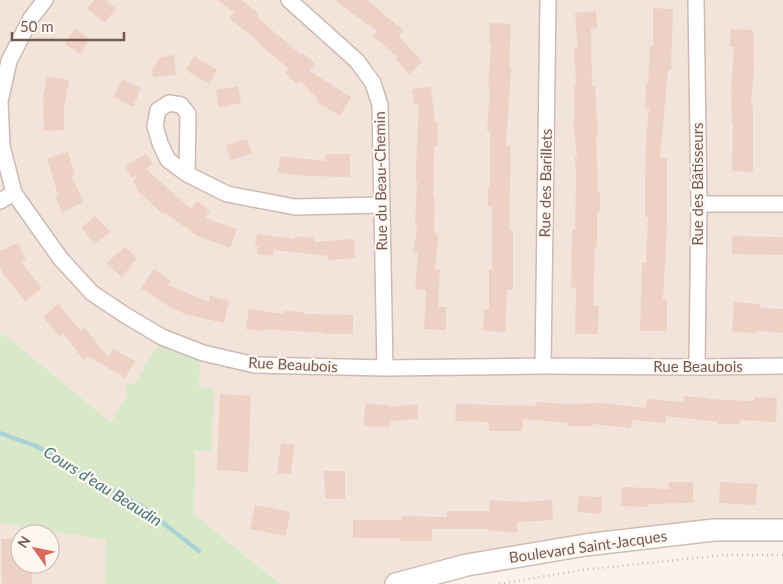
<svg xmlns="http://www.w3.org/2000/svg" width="783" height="584" font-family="Lato,sans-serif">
<rect width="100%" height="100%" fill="#fbf3eb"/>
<path fill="#f2e4da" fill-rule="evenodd" d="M0 0H783V530H714L396 584H282L194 514 200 366 202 353 162 337 111 422 10 339 0 333Z
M0 523 107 540 105 584H0ZM20 534H50V564H20Z"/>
<path fill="#dae8ca" d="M0 333 10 339 111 422 126 397V384H134L162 337 203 353 200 366 199 387 214 388 211 451 196 450 194 514 281 584H105L106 540 0 523Z"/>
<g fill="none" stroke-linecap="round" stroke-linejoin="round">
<path stroke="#a8d2d4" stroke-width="4.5" d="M0 433 36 446 144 508 199 551"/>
</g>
<path fill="#eed1c5" d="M94 0H106L116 8 105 23 87 9Z
M218 0H241L259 14 257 17 301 55 303 53 316 64 310 71 351 97 340 116 317 102 319 100 300 81 297 84 285 73 289 69 258 43 259 42 229 18 234 12Z
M334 0H367L404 31 399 36 422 62 409 74 395 59 398 57 373 36 377 31Z
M653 8 673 9 671 70H668L660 158 667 159V226L663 300H667V331H640L642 263H646L648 217H645V177L646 142 649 108 645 107 646 83H648L650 46H653Z
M596 11 597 28 591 29 592 85H595L598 137H596L598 192H600V212H597V247H595L593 306H599L598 334H575L576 288 571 287 572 230H575L576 177 575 156H577L573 120H575L574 85H576L574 49H578L575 13Z
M490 23 511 24 509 66 511 67 506 146H511L509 229 513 230V290H507L505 332 483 331 484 309H489V270H492V207H488V186H490V131H487L490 87H488L491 43H489Z
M75 29 90 39 80 54 65 44Z
M731 29 753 30 754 67 751 105H753V172L732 171 733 124H732L731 88 734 47H730Z
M174 55 176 75 153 77 152 69 161 57Z
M194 56 217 70 209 84 186 70Z
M47 76 69 80 64 108V130L44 131 43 99Z
M122 79 141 88 133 107 114 97Z
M238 86 241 103 219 108 216 90Z
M431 87 435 123H438L437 146H434L433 198H435L434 233H438L435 269H440L438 307H446V330L424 329 426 290 415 289 418 253H414L417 223H415L417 181H416V166L419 104H414L412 89Z
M247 139 252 154 230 160 226 145Z
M68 152 75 175 71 176 84 202 62 212 55 197 58 195 47 158Z
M146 154 153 164 146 169 191 209 197 201 210 211 205 218 237 229 230 248 198 236 164 212 163 214 139 192 133 181 140 174 131 178 125 166Z
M326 154H350V177L307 176 278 173 280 156 325 161Z
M95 216 110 232 95 244 81 228Z
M257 234 295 239V236L314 238V242L354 239 355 258 328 260V256L274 250 273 256 257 254 258 246H255Z
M732 236 783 237V255L732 254Z
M18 243 26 260 21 262 42 288 25 301 4 275 0 266V251Z
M125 247 137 258 122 277 106 263Z
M154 269 171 281 168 285 209 302 210 296 229 300 224 323 185 314 170 307 141 288Z
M734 302 760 304V308L783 309V333L758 331V333L732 332Z
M58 304 81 331 85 328 108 357 113 349 135 361 125 378 88 356 84 360 63 333 59 336 43 317Z
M249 309 283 314V311L304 312V314L353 315V334H324V333L263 329V331L246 329Z
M220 394 251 396 248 472 217 470Z
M684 396 706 398V399L754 401V397L777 398 776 422 740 420V424H718V422L666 416 665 423 632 420 631 428 593 424V426H568V423L523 419 522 431H489V422L455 421 456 404 536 406V402L568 404 601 403 646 408 647 399 683 402Z
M365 404 390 405V407L417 404 418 419 389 421V427L364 426Z
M281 443 294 445 291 474 277 473Z
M324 471H345V499H325Z
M669 482H693V503L648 504V507L621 506 622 487 669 489Z
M720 482 757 484 756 505 719 503Z
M579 496 602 497 601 514 577 512Z
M490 500 522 502 552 500 553 520 517 522V532L489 531V529H432V541H400V538H353V520H401V516L447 517V511H490Z
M255 505 290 512 286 536 250 529Z
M1 539H20V564H32V584H2Z"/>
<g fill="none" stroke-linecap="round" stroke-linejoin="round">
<g stroke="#cdbab2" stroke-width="18">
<path id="street" d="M45 0 31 18 9 61 0 102 2 146 14 193 60 258 92 293 125 315 162 337 203 353 255 365 385 368 543 366 697 367 783 366
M289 0 357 61 373 83 380 105 385 368
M696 0 699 204 697 367
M187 174 188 114 181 105 169 103 158 110 155 126 160 143 168 160 187 174 227 194 295 207 382 205
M0 201 14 193
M699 204H783
M543 366 548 0"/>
</g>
<g stroke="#d1bcb2" stroke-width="24">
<path id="secondary" d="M396 584 467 565 585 545 714 530H783"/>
</g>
<path stroke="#d3b4a8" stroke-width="2.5" stroke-dasharray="1 4" stroke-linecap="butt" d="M499 584 581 570 724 555H783"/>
<use href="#street" stroke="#fff" stroke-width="15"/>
<use href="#secondary" stroke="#fff" stroke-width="21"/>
</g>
<g text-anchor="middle" stroke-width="4.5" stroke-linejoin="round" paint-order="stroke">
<g font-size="15" fill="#745950" stroke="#fef7f1">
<text transform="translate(381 181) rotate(-91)" y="5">Rue du Beau-Chemin</text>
<text transform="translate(546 183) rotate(-89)" y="5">Rue des Barillets</text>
<text transform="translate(698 184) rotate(-90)" y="5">Rue des Bâtisseurs</text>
<text transform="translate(293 365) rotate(3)" y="5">Rue Beaubois</text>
<text x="698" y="372">Rue Beaubois</text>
<text transform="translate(588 547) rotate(-8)" y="5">Boulevard Saint-Jacques</text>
</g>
<g font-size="16" font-style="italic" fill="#457577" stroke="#fef7f1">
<text transform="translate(103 486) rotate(32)" y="6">Cours d'eau Beaudin</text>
</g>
</g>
<g transform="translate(35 549) rotate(303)"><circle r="24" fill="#fef7f1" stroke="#c7b8b1"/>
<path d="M0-4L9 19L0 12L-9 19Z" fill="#d96a5c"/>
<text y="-8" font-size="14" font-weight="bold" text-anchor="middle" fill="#745950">N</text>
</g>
<path d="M12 32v8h112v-8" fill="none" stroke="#745950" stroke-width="2.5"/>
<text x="20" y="32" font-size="15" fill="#745950" stroke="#fef7f1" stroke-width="4" paint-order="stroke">50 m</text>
</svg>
